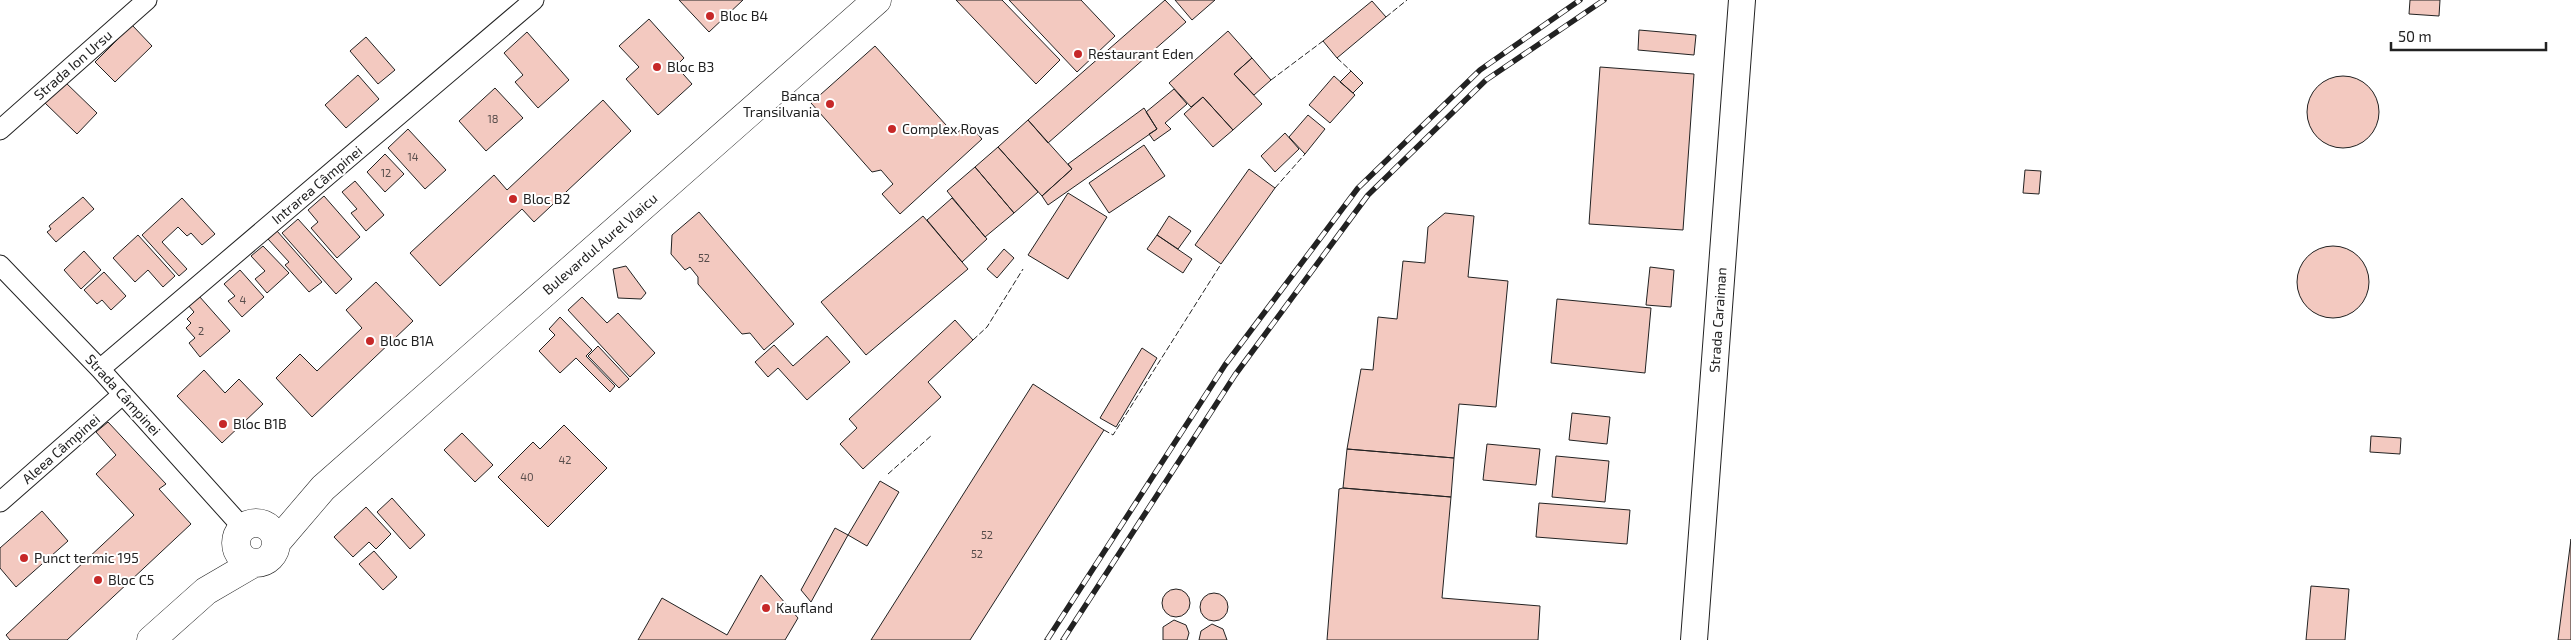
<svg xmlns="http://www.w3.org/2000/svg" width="2571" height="640" font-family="'Exo 2',sans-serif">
<rect width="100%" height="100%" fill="#fff"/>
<path fill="#f3c9c0" stroke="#222" d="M679 0H743L709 32Z
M956 0H1002L1060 60 1036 84Z
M1009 0H1081L1115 36 1077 72Z
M1165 0 1186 22 1048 143 1028 120Z
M1175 0H1215L1192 20Z
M2410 0H2440L2439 16 2409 14Z
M1372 1 1386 17 1337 58 1323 41Z
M649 19 684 58 676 66 692 84 658 115 626 79 639 67 619 46Z
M132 25 152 46 115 82 95 62Z
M1639 30 1696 35 1694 55 1638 50Z
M1228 31 1252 58 1234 74 1262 104 1233 130 1203 97 1191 107 1169 83Z
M527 32 569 80 538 108 515 82 523 75 504 53Z
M366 37 395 70 378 84 350 51Z
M875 46 955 135 968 123 982 139 900 214 882 194 893 184 881 170 872 172 811 103Z
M1252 58 1271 80 1254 95 1234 74Z
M1600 67 1694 74 1683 230 1589 224Z
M1351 71 1363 83 1353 93 1340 82Z
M358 75 379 99 346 128 325 105Z
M2307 112a36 36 0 1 1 72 0a36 36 0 1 1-72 0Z
M1334 76 1355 95 1330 123 1309 105Z
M64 81 97 113 77 134 44 102Z
M495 88 523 118 486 151 459 121Z
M1174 89 1187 104 1165 123 1171 129 1154 141 1149 134 1157 129 1146 112Z
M1203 97 1233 130 1213 147 1184 114Z
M603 100 631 131 534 222 522 209 440 286 410 253 494 175 507 190Z
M1144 108 1157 129 1048 205 1042 196 1072 169 1068 164Z
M1308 115 1325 129 1305 154 1289 137Z
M1028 120 1072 169 1042 196 998 147Z
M408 129 446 170 425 189 388 148Z
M1285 133 1299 149 1275 172 1261 156Z
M1144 145 1165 176 1109 213 1089 183Z
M998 147 1038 192 1014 213 975 167Z
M385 154 404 174 385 192 367 172Z
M975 167 1014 213 985 237 947 191Z
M1249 169 1275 188 1221 264 1195 245Z
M2025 170 2041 171 2039 194 2023 193Z
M355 181 384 215 366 231 351 213 357 209 342 192Z
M1068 193 1107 217 1068 279 1028 255Z
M324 196 360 237 337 258 311 228 318 222 308 210Z
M83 197 94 209 56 242 47 232 51 229 49 226Z
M182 198 215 234 202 245 191 233 187 236 178 227 162 242 187 269 179 276 142 235Z
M952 198 987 239 962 262 927 220Z
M699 212 794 324 764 350 750 333 742 334 698 284V277L690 267 685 270 671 254 672 235Z
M1445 213 1474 216 1468 277 1508 281 1496 407 1459 404 1454 458 1347 449 1361 369 1373 370 1378 317 1397 319 1403 261 1425 263 1428 227Z
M923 216 968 269 866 355 821 302Z
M1169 216 1191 231 1178 249 1157 235Z
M298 219 352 279 336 294 282 233Z
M277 231 322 282 309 292 285 265 289 262 268 239Z
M138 235 175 276 163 287 148 270 135 282 113 258Z
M1157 235 1192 259 1183 273 1147 249Z
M2297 282a36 36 0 1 1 72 0a36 36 0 1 1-72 0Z
M263 246 289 273 267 293 255 279 265 271 251 256Z
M1004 249 1014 258 997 278 987 269Z
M84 251 101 270 81 289 64 270Z
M626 266 646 293 641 299 618 298 613 269Z
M1650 267 1674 270 1671 307 1646 305Z
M240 270 264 297 242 317 228 301 235 296 224 284Z
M104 272 126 296 111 310 102 300 97 304 84 290Z
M376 282 413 321 312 417 276 378 300 354 317 371 362 328 346 310Z
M199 296 230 331 200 357 189 343 195 338 186 328 191 323 187 319 194 312 188 305Z
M582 297 607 323 618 313 655 353 630 377 568 310Z
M1557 299 1651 308 1645 373 1551 363Z
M560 317 592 350 586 356 615 386 610 392 576 358 560 373 539 351 555 335 549 329Z
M955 320 973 340 928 382 941 397 863 469 840 444 857 428 849 419Z
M827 336 850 362 807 400 778 368 768 377 755 362 774 345 793 366Z
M598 346 629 379 619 388 588 356Z
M1142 348 1157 358 1116 427 1100 418Z
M204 370 225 393 239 379 263 404 222 443 177 396Z
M1033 384 1104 430 970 640H871Z
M1572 413 1610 417 1607 444 1569 440Z
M108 422 166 484 159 489 191 524 67 640H10L6 635 134 515 96 474 116 455 96 432Z
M564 425 607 468 548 527 498 477 533 442 540 449Z
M462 433 493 465 475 482 444 450Z
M2371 436 2401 438 2400 454 2370 452Z
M1487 444 1540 449 1536 485 1483 480Z
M1347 449 1454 458 1451 497 1343 488Z
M1556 456 1609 461 1605 502 1552 497Z
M880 481 899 492 867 546 848 535Z
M1343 488 1451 497 1442 598 1540 606 1538 640H1327L1339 489Z
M392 498 425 535 410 549 377 512Z
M1539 503 1630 510 1627 544 1536 537Z
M366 507 391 534 376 549 369 542 353 557 334 537Z
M42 511 68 541 16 587 0 568V548Z
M835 528 848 535 811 602 801 590Z
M2571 539V640H2558Z
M374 551 397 577 383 590 359 564Z
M761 575 798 618 785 640H638L662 598 727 635Z
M2311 586 2349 589 2345 640H2306Z
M1162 603a14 14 0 1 1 28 0a14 14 0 1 1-28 0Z
M1200 607a14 14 0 1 1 28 0a14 14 0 1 1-28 0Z
M1174 620 1186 625 1189 633 1187 640H1163V627Z
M1212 624 1223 629 1227 640H1199L1201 631Z"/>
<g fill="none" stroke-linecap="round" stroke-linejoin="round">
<g stroke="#222" stroke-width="21">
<path id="street" d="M0 130 147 0
M0 265 100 369 243 528
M100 369 534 0
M0 502 122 395"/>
</g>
<g stroke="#222" stroke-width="28">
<path id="secondary" d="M1694 640 1742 0"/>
</g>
<g stroke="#222" stroke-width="29">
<path id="primary" d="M236 543a20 20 0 1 1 40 0a20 20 0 1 1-40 0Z
M276 543 323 488 877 0
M151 640 206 591 254 563"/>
</g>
<use href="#street" stroke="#fff" stroke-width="19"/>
<use href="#secondary" stroke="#fff" stroke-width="26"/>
<use href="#primary" stroke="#fff" stroke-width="28"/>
<g stroke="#222" stroke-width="5.5">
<path id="rail" d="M1047 640 1225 365 1358 188 1480 70 1580 0
M1063 640 1235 375 1368 195 1486 80 1604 0"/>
</g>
<use href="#rail" stroke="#fff" stroke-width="4" stroke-dasharray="11" stroke-linecap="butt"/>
<path stroke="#222" stroke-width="1" stroke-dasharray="6 2.5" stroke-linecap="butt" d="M1386 17 1407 0
M1337 58 1351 71
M1271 80 1323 41
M1275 188 1305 154
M973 340 987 327 1023 269
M1104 430 1113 435 1221 264
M888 474 932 435"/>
</g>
<g fill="#c62828" stroke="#fff" stroke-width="2">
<circle cx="710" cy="16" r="5"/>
<circle cx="1078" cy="54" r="5"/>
<circle cx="657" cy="67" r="5"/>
<circle cx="830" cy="104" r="5"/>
<circle cx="892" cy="129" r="5"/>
<circle cx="513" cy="199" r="5"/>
<circle cx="370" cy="341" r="5"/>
<circle cx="223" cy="424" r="5"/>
<circle cx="24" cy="558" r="5"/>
<circle cx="98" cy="580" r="5"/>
<circle cx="766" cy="608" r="5"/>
</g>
<g text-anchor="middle" stroke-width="4" stroke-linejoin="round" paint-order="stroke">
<g font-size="11" fill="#564c4a">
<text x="493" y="123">18</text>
<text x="413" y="161">14</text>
<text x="386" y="177">12</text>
<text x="704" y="262">52</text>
<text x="243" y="304">4</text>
<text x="201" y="335">2</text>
<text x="565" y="464">42</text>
<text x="527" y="481">40</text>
<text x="987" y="539">52</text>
<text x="977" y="558">52</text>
</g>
<g font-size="14" fill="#222" stroke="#fff" text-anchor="start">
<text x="720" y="21">Bloc B4</text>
<text x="1088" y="59">Restaurant Eden</text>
<text x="667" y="72">Bloc B3</text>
<text x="820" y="101" text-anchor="end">Banca<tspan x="820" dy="16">Transilvania</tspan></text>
<text x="902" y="134">Complex Rovas</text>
<text x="523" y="204">Bloc B2</text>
<text x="380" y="346">Bloc B1A</text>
<text x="233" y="429">Bloc B1B</text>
<text x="34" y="563">Punct termic 195</text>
<text x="108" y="585">Bloc C5</text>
<text x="776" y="613">Kaufland</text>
</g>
<g font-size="14" fill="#222" stroke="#fff">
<text transform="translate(73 65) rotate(-41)" y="5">Strada Ion Ursu</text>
<text transform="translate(317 185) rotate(-40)" y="5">Intrarea Câmpinei</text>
<text transform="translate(600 244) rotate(-41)" y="5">Bulevardul Aurel Vlaicu</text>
<text transform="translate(1718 320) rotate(-86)" y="5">Strada Caraiman</text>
<text transform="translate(123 395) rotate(48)" y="5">Strada Câmpinei</text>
<text transform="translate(61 449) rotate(-41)" y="5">Aleea Câmpinei</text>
</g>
</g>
<path d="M2391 42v8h155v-8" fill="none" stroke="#222222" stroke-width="2.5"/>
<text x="2398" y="42" font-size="15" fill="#222222" stroke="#ffffff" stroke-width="4" paint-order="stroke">50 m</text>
</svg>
